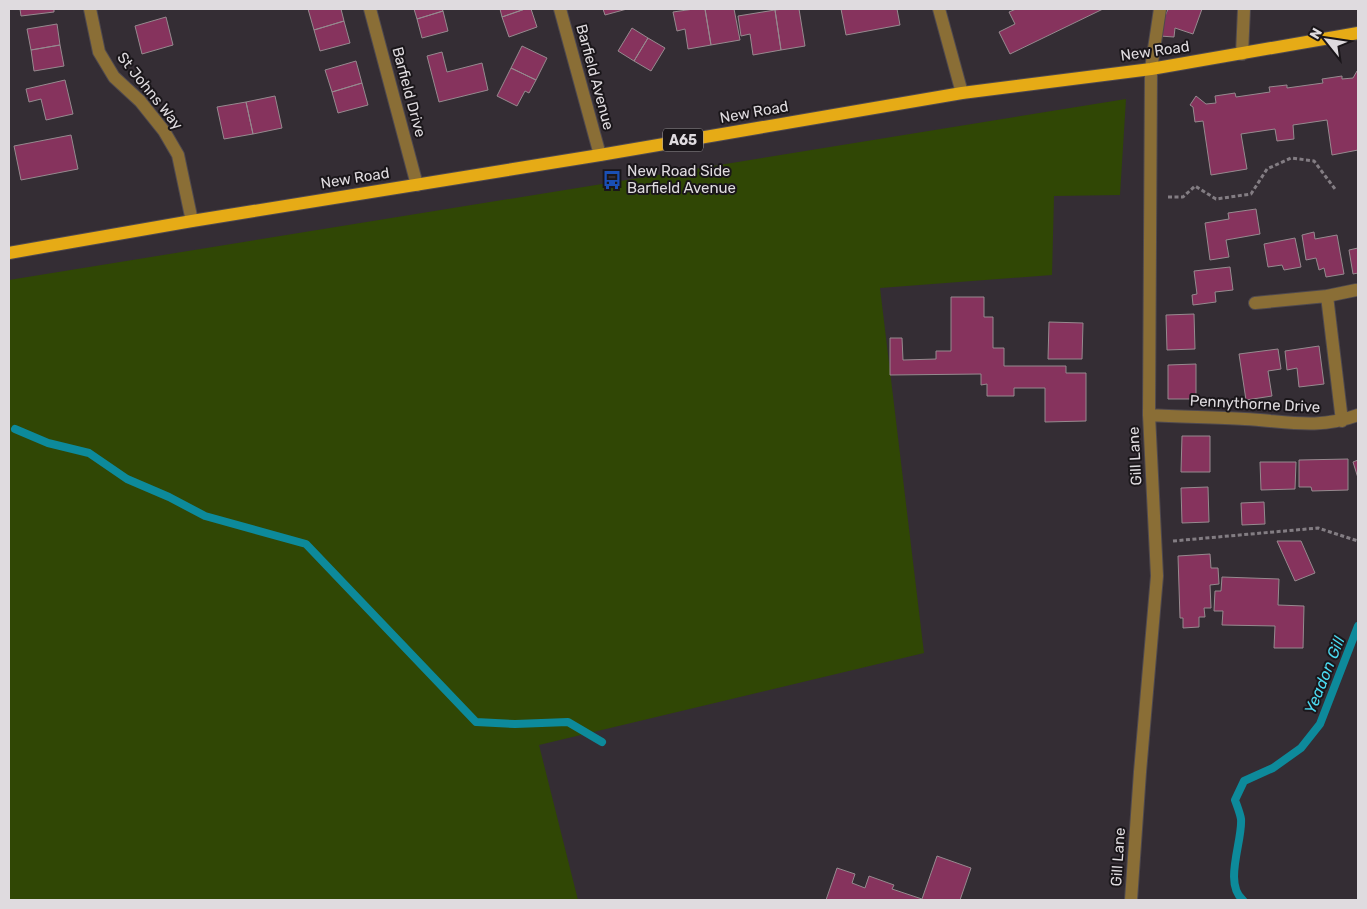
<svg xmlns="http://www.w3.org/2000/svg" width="1367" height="909" font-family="Rubik,sans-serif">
<rect width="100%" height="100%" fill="#342d34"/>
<path fill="#304705" d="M1126 99 1120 195 1054 196 1052 275 880 288 924 653 539 745 578 900H9V280Z"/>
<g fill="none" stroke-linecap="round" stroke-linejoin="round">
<path stroke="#0d8a9b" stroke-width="8" d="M15 429 48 443 89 453 127 479 169 497 205 516 306 544 476 722 515 724 568 722 602 742
M1243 900C1223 884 1243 840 1241 819 1240 813 1237 806 1235 800L1244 781 1273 768 1301 748 1320 724 1358 626"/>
</g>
<path fill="#86335d" stroke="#968a8f" d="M20 9H54V12L21 16Z
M308 9H341L344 21 314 30Z
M414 9H442L443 11 417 19Z
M500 9H525L502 17Z
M525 9H531L537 27 509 37 502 17Z
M603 9H627L605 15Z
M694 9H705L711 45 688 49 685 29 677 31 673 12Z
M705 9H734L740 40 711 45Z
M784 9H799L805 46 781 50 775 10Z
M841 9H897L900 25 846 35Z
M1016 9H1103L1010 54 999 32 1015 24 1009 12Z
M1168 9H1202L1193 34 1175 28 1174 37 1160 36 1162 23Z
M775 10 781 50 753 55 750 34 741 36 738 16Z
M443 11 448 31 422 38 417 19Z
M166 17 173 45 142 54 135 26Z
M344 21 350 43 320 51 314 30Z
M57 24 60 45 31 50 27 29Z
M632 28 648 38 634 61 618 51Z
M648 38 665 48 651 71 634 61Z
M60 45 64 66 34 71 31 50Z
M522 46 547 58 536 80 511 68Z
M442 52 447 72 482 63 488 90 439 102 427 56Z
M356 61 362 83 332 92 325 70Z
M511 68 536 80 529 93 525 91 517 106 497 96Z
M1357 71 1358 72V150L1332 155 1327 120 1293 125 1294 139 1277 141 1275 129 1241 134 1247 169 1211 175 1203 121 1195 122 1193 107 1190 105 1196 96 1206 104 1216 103 1215 96 1235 93 1236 97 1270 92 1269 87 1287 85V88L1323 83 1322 79 1342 76V79L1353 78Z
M65 80 73 114 46 120 41 99 29 102 26 89Z
M362 83 368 105 338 113 332 92Z
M275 96 282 128 253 134 246 102Z
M246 102 253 134 224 139 217 107Z
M71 135 78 169 21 180 14 146Z
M1256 209 1260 234 1226 240 1229 257 1210 260 1205 223 1229 219 1228 213Z
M1314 232 1315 239 1337 235 1344 274 1326 277 1324 268 1319 270 1316 258 1306 260 1302 235Z
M1295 238 1301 267 1284 270 1282 265 1268 267 1264 244Z
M1358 248V273L1353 274 1349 250Z
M1230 267 1233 290 1215 292 1216 302 1193 305 1192 295 1197 294 1194 271Z
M951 297H984V317H993V348H1004V366H1066V373H1086V421L1045 422V388H1014V396H987V384L981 385V374L890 375V338H902L903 360 936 359V351H951Z
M1194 314 1195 349 1167 350 1166 315Z
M1049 322 1083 323 1082 359H1048Z
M1319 346 1324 384 1299 387 1297 368 1287 370 1285 351Z
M1278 349 1281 369 1268 371 1272 396 1246 400 1239 354Z
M1196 364V399H1168V365Z
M1182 436H1210V472H1181Z
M1348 459V490L1312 491 1311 487H1299V460Z
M1358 460V478L1353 462Z
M1260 462H1296L1295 489 1261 490Z
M1208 487 1209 522 1182 523 1181 488Z
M1264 502 1265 524 1242 525 1241 503Z
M1277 541H1301L1315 573 1295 581Z
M1210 554 1211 568H1218L1219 584 1210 585 1211 608H1204L1205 617H1199V627L1183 628V618H1180L1178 556Z
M1222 577 1279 579 1278 605 1304 606 1303 648H1274L1275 626 1222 625 1223 611H1214L1215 591H1221Z
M937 856 971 868 960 900H826L837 868 855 874 852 883 865 888 869 876 894 885 892 889 922 899Z"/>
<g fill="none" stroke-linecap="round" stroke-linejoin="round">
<g stroke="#4f494f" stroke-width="14">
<path id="minor" d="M90 9 99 52 114 77 140 101 164 131 178 155 192 221
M370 9 417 185
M560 9 600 155
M939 9 962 93
M1242 54 1244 9
M1327 296 1356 290
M1255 303 1327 296 1342 421
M1149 415C1181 417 1213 417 1245 419 1286 421 1317 430 1358 415
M1131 900 1140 772 1157 576 1149 415 1151 69 1160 9"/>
</g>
<g stroke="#4f494f" stroke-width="14">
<path id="major" d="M9 253 192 221 600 155 962 93 1151 69 1358 33"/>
</g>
<path stroke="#837d83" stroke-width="3" stroke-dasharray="4 2.5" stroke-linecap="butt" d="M1168 197H1183L1195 186 1216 199 1251 194 1267 169 1291 158 1314 161 1335 189
M1173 541 1318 528 1358 541"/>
<use href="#minor" stroke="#8a6e36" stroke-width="12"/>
<use href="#major" stroke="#e6ab16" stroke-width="12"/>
</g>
<defs>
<g id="bus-bare" transform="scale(1.5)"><path d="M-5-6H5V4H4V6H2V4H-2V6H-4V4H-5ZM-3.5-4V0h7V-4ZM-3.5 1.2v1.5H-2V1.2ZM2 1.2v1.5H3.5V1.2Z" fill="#1a4fb4" stroke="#1a161a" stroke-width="2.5" paint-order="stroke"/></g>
</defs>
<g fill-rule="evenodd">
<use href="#bus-bare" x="612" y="180"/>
</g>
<g text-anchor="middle" stroke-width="4" stroke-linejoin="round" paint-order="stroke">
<rect fill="#1a161a" stroke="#a4a0a4" stroke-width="1" x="663" y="128.5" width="40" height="23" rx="4"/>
<g font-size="14" font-weight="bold" fill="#dfdbdf">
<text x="683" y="145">A65</text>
</g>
<g font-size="15" fill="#dfdbdf" stroke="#1a161a">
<text transform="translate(1155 51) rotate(-8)" y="5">New Road</text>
<text transform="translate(595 77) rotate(75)" y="5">Barfield Avenue</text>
<text transform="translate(150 91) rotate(51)" y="5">St Johns Way</text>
<text transform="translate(409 92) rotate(75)" y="5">Barfield Drive</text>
<text transform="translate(754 112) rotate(-10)" y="5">New Road</text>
<text transform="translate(355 178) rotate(-9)" y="5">New Road</text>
<text transform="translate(1255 404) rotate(3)" y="5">Pennythorne Drive</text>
<text transform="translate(1135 456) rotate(-93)" y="5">Gill Lane</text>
<text transform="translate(1118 857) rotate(-86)" y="5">Gill Lane</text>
</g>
<g font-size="15" fill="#dfdbdf" stroke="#1a161a" text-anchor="start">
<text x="627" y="176">New Road Side<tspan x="627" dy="17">Barfield Avenue</tspan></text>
</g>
<g font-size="16" font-style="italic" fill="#4bd9ef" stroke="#1a161a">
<text transform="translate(1324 675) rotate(-68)" y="6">Yeadon Gill</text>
</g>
</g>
<rect width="1367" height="909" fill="none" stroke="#dfdbdf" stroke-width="20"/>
<g transform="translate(1327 40) rotate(300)" stroke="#1a161a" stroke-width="4" paint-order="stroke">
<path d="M0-4L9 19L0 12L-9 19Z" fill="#dfdbdf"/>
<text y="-8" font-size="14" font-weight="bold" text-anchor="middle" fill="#dfdbdf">N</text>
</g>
</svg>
